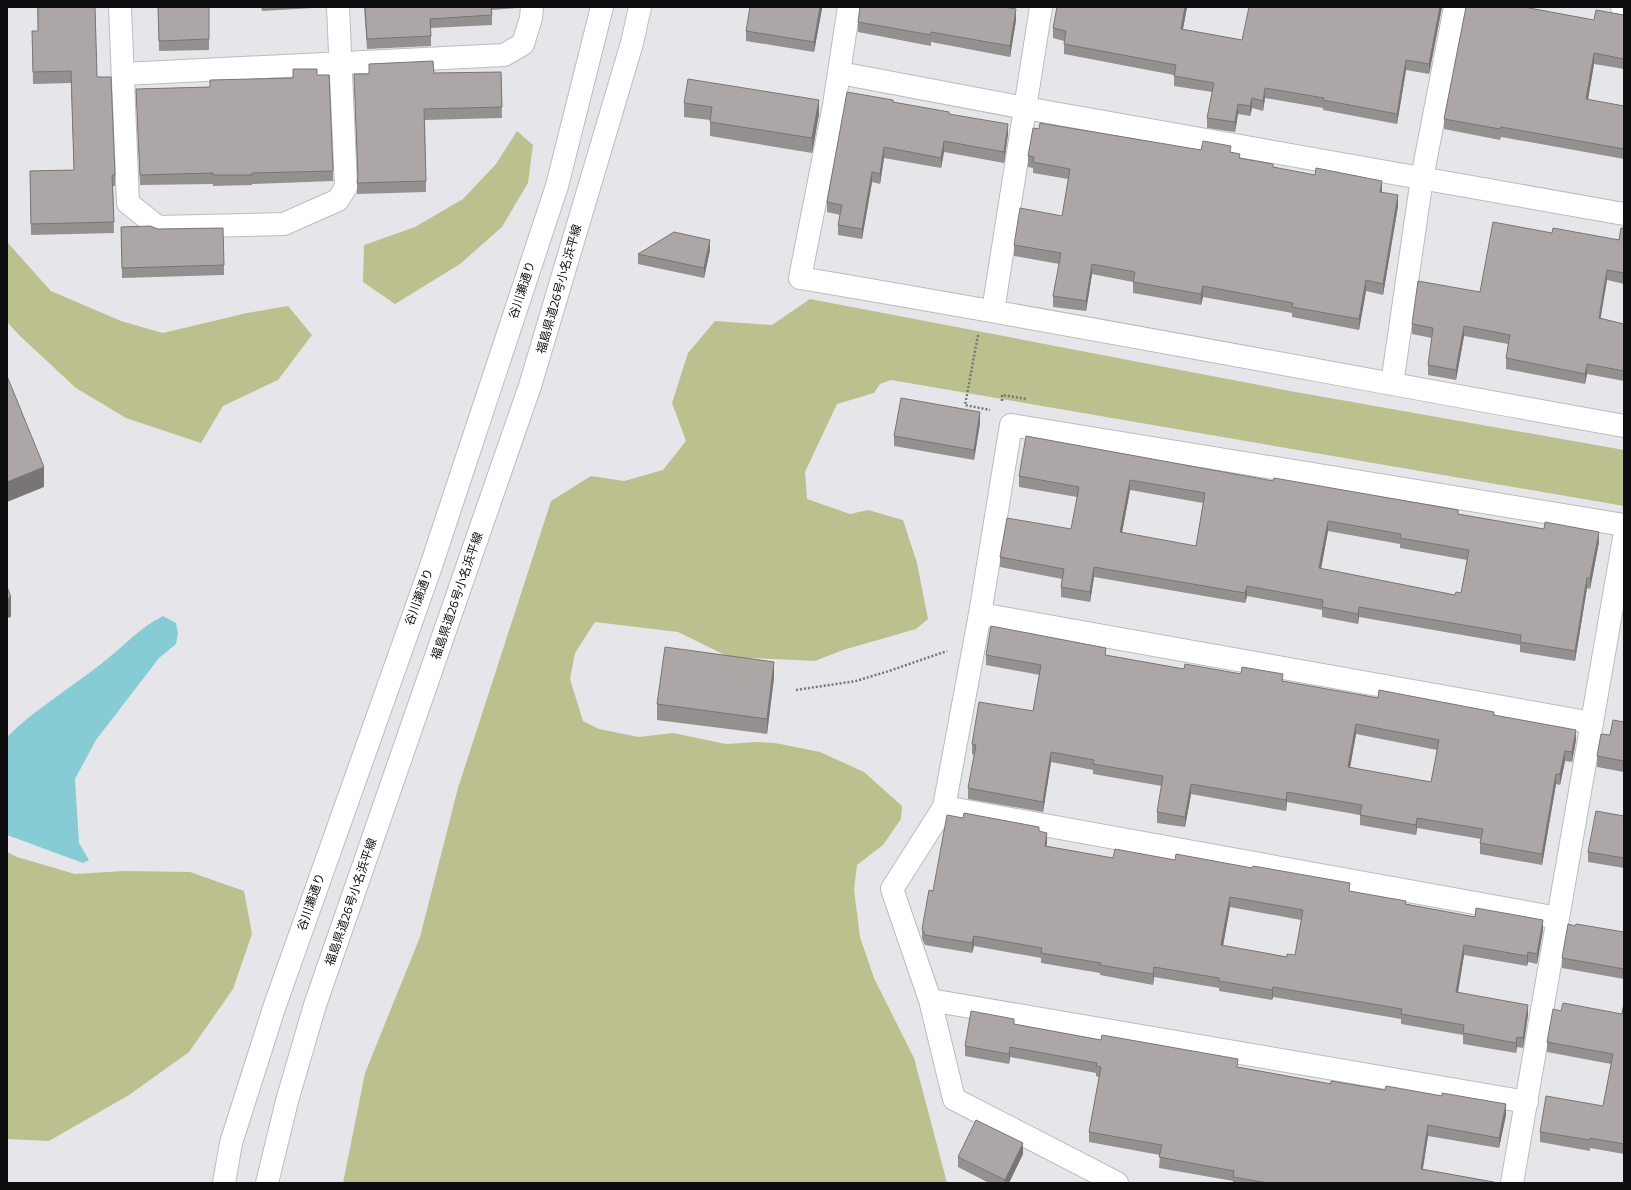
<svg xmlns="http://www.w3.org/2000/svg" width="1631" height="1190" font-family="Commissioner,'Noto Sans JP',sans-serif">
<rect width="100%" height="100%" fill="#e6e6ea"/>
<path fill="#bbc08e" d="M517 131 533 145 528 183 502 227 460 264 395 304 363 282 364 245 415 227 463 199 496 164Z
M7 242 51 291 121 321 163 333 247 313 288 306 312 335 278 380 223 406 201 443 126 418 76 388 20 336 7 322Z
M810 299 1290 391 1624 450V506L891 380 880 384 874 393 837 404 805 472 807 499 850 514 868 510 903 520 917 563 928 619 916 629 843 650 815 661 729 657 678 632 595 622 575 653 570 679 583 721 599 729 639 737 673 733 726 744 758 742 775 743 820 752 864 772 902 806 901 819 883 845 857 865 854 889 860 937 874 978 914 1058 947 1183H343L365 1073 420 937 458 788 551 501 591 476 624 481 663 470 686 441 672 403 688 353 715 321 772 325Z
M7 852 17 857 75 874 124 871 190 872 244 891 252 934 233 989 189 1052 129 1095 49 1141 7 1139Z"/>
<path fill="#87ccd4" d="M163 616 176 623 178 633 176 644 159 658 96 740 75 779 79 843 89 860 83 863 7 835V737C35 709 69 689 101 664 122 648 139 628 163 616Z"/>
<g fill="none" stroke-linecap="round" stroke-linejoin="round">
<g stroke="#bcbbc0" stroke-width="24">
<path id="minor" d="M120 7 128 203 158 227 284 224 338 200 346 187 338 7
M849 7 834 105 800 278C1075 324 1349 377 1624 426
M1622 7H1624
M840 73 1025 108 1624 214
M123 74 504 55 523 44 531 18 532 7
M993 311 1041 7
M1392 384 1422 178 1455 7
M980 614 1592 723
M944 807 1558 918
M930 1000 1527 1102
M1117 1183 954 1099 930 1000 892 889 944 807 980 614 1011 425 1624 525
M1512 1183 1624 538"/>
</g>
<g stroke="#bcbbc0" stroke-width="24">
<path id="primary" d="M224 1183 231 1143 274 1008 430 569 557 186 602 7
M267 1183 287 1101 315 1005 530 386 632 43 640 7"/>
</g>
<path stroke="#767679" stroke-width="2.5" stroke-dasharray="2 2" stroke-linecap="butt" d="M978 335 965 405 990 410
M1002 401V395L1027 399
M796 690 856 681 889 671 947 651"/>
<use href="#minor" stroke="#fff" stroke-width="22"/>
<use href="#primary" stroke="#fff" stroke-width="22"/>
</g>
<path fill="#94908f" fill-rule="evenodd" d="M37 7H95L97 77 115 175V186H113L114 233 31 235 30 171 74 170 71 83 33 84 32 31H38Z
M158 7 209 39V50L159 51Z
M261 7H313V8L262 11Z
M364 7H517V8L492 10V25L431 28V46L367 49Z
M822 7 814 52 746 41V31Z
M1187 7 1183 29 1242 40 1442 7 1429 74 1406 70 1397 124 1323 110V108L1265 98 1263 111 1252 108 1250 116 1238 114 1235 132 1207 128V118L1212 92 1174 86V75L1064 54V41L1053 38V28Z
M1624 15V69L1594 64 1588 100 1624 106V159L1501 137 1500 140 1444 129V119L1594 20Z
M1016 20 1010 57 931 42V46L858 32V22Z
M369 64 434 73 501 72 502 118 425 120 426 192 357 194V183L358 178 354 74H369Z
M317 75 333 171V181L252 184V185L213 186V184L140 185 136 89 210 87Z
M893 102 949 114 1008 134 1004 163 944 152 941 168 884 158 880 184 872 182 862 239 838 235V225L840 215 827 212V202Z
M684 103 819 114 812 153 710 136V120L684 117Z
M1201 150 1231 152 1240 158 1273 167 1382 192 1398 206 1383 295 1366 291 1359 330 1292 317V313L1203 297 1201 305 1133 293V282L1092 274 1086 311 1053 307V296L1059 264 1014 256V245L1062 216 1068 179 1033 173V168L1028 167V156Z
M121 227 224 265V275L122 278Z
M1624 228V284L1607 280 1600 318 1624 324V381L1587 374 1585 384 1506 369V358L1508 344 1464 336 1456 380 1428 375V365L1432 338 1412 334V324L1480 292 1552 233 1619 240Z
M710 250 704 278 638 264V254Z
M980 423 974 460 894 446V436Z
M1019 476 1273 481 1458 514 1599 542 1590 589 1587 588 1575 661 1520 652V645L1359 617 1358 624 1322 617V610L1247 596 1245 603 1094 577 1090 602 1061 597V587L1062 579 1000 567V557L1071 529 1077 497 1019 487ZM1130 490 1203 503 1196 546 1122 533ZM1328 531 1400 544V548L1467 560 1461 593 1455 595 1321 569Z
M986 655H1106L1184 669 1241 674 1378 698 1494 715 1576 740 1572 762 1565 761 1560 785 1556 784 1542 865 1480 854V843L1481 839 1417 828 1416 835 1360 825V815L1287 802 1286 811 1191 794 1185 827 1157 823V812L1162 786 1093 774V770L1051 762 1043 812 968 799V788L974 755 972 754V744L1033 711 1040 675 986 665ZM1356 734 1437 750 1431 782 1350 768Z
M774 677 767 734 657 720V704Z
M1624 722V772L1597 767V756L1610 735Z
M1624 816V868L1588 862V852Z
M1039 831 1047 843 1046 846 1113 858 1350 891 1406 904 1543 930 1537 964 1528 962 1527 966 1464 955 1458 993 1528 1015 1523 1048 1517 1047 1516 1053 1463 1044V1035L1401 1024V1019L1273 997 1272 1000 1219 991V988L1154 977 1153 985 1100 975V973L1041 963V958L974 946 972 953 925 945 922 939V929L933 891ZM1230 907 1301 920 1295 955 1287 957 1223 946Z
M1575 926 1624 932V979L1562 968V958Z
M1624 1003V1154L1590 1148V1151L1540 1142V1132L1603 1106 1611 1064 1547 1052V1042L1561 1011 1622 1014Z
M1014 1024 1238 1067 1506 1115 1499 1148 1428 1136 1423 1169 1499 1183H1233V1181L1159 1168 1160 1155 1089 1142V1132L1099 1077 1096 1076V1073L1010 1057 1009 1064 965 1056V1046Z
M1023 1154 1009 1183H989L958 1167V1157Z"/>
<path fill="#787574" d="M820 7H822V9L814 52V42Z
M1185 7H1187L1181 39V29Z
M1440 7H1442L1429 74V64Z
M1016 9V20L1010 57V46Z
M1594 53V64L1586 110V99Z
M1406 60V70L1397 124V114Z
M1265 88V98L1263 111V101Z
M1252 98V108L1250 116V106Z
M819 100V114L812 153V138Z
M1238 104V114L1235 132V122Z
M1008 124V134L1004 163V152Z
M944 141V152L941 168V158Z
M884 147V158L880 184V174Z
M872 172V182L862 239V229Z
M1382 181V191L1380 203V192Z
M1398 195V206L1383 295V284Z
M710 240V250L704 278V268Z
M1092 264V274L1086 311V301Z
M1607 270V280L1599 328V318Z
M1366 280V291L1359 330V319Z
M1203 286V297L1201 305V294Z
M1464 326V336L1456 380V370Z
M1587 364V374L1585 384V374Z
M980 412V423L974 460V450Z
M44 467V487L7 502V482Z
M1130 480V490L1120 543V532Z
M1328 521V531L1319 579V568Z
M1599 532V542L1590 589V578Z
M1094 567V577L1090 602V592Z
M1587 578V588L1575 661V651Z
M1247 586V596L1245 603V593Z
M11 597V617L7 618V599Z
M1359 607V617L1358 624V614Z
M774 662V677L767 734V719Z
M1356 724V734L1348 778V767Z
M1576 730V740L1572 762V752Z
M1565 751V761L1560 785V774Z
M1051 752V762L1043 812V802Z
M1556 774V784L1542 865V854Z
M1191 784V794L1185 827V817Z
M1287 792V802L1286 811V800Z
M1417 818V828L1416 835V825Z
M1047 833V843L1045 856V846Z
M1230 897V907L1221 956V945Z
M1543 920V930L1537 964V954Z
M974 936V946L972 953V943Z
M1464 945V955L1456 1003V992Z
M1528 952V962L1527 966V956Z
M1154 967V977L1153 985V974Z
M1273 987V997L1272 1000V990Z
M1528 1005V1015L1523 1048V1038Z
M1517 1037V1047L1516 1053V1043Z
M1010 1047V1057L1009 1064V1054Z
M1506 1104V1115L1499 1148V1138Z
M1428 1125V1136L1421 1179V1169Z
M1023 1143V1154L1009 1183H1005V1180Z"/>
<path fill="#aca7a6" stroke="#787574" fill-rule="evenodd" d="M38 7H95L97 77H111L115 175H112L114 222 31 224 30 171 74 170 71 71 33 72 32 31H38Z
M158 7H209V39L159 41Z
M365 7H491L492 15 430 19 431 36 367 39Z
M750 7H820L814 42 746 31Z
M860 7H1004L1016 9 1010 46 931 32V35L858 22Z
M1057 7H1185L1181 29 1242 40 1249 7H1440L1429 64 1406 60 1397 114 1323 100 1324 98 1265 88 1263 101 1252 98 1250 106 1238 104 1235 122 1207 118 1214 83 1174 76 1176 65 1064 44 1066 31 1053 28Z
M1466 7H1524L1594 20 1596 10 1624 15V59L1594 53 1586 99 1624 106V149L1501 127 1500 129 1444 119Z
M433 61 434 73 501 72 502 107 424 109 426 181 357 183 358 176 354 74H369V64Z
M293 69H317V75H329L333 171 252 173V175H213V173L140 175 136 89 210 87V80L293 78Z
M688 79 819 100 812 138 710 122 712 107 684 103Z
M847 92 893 100V102L949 112V114L1008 124 1004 152 944 141 941 158 884 147 880 174 872 172 862 229 838 225 842 205 827 202Z
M1040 123 1201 150 1203 141 1231 146 1230 152 1240 154 1239 158 1273 164V167L1315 175 1316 168 1382 181 1380 192 1398 195 1383 284 1366 280 1359 319 1292 307 1293 303 1203 286 1201 294 1133 282 1135 272 1092 264 1086 301 1053 296 1061 253 1014 245 1020 208 1062 216 1070 169 1033 162 1034 157 1028 156 1033 128 1039 129Z
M1493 222 1552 233 1553 228 1619 240 1621 228H1624V273L1607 270 1599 318 1624 324V371L1587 364 1585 374 1506 358 1510 335 1464 326 1456 370 1428 365 1433 328 1412 324 1418 281 1480 292Z
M150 226 158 229 223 228 224 265 122 268 121 227Z
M674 232 710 240 704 268 638 254Z
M7 376 44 467 7 482Z
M901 398 980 412 974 450 894 436Z
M1026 436 1273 481 1274 478 1458 510V514L1544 529 1545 522 1599 532 1590 578H1587L1575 651 1520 642 1521 635 1359 607 1358 614 1322 607 1323 600 1247 586 1245 593 1094 567 1090 592 1061 587 1064 569 1000 557 1007 518 1071 529 1079 487 1019 476ZM1130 480 1205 493 1196 546 1120 532ZM1328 521 1401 534 1400 538 1469 550 1461 593 1456 592 1455 595 1319 568Z
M7 587 11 597 7 599Z
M991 626 1106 648 1105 655 1184 669 1185 664 1241 674 1242 667 1283 674 1282 681 1378 698 1379 690 1494 712V715L1576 730 1572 752 1565 751 1560 774H1556L1542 854 1480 843 1483 829 1417 818 1416 825 1360 815 1362 805 1287 792 1286 800 1191 784 1185 817 1157 812 1163 776 1093 764 1094 760 1051 752 1043 802 968 788 976 745 972 744 979 702 1033 711 1041 665 986 655ZM1356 724 1439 740 1431 782 1348 767Z
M665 647 774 662 767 719 657 704Z
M1613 720 1624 722V761L1597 756 1601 734 1610 735Z
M1596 811 1624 816V858L1588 852Z
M964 813 1039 827V831L1047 833 1045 846 1113 858 1115 849 1175 860 1176 854 1252 868 1253 866 1350 883 1349 891 1406 901 1405 904 1475 917 1476 908 1543 920 1537 954 1528 952 1527 956 1464 945 1456 992 1528 1005 1523 1038 1517 1037 1516 1043 1463 1033 1464 1025 1401 1014 1402 1009 1273 987 1272 990 1219 981V978L1154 967 1153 974 1100 965 1101 963 1041 953 1042 948 974 936 972 943 925 935 922 929 929 890 933 891 947 815 963 818ZM1230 897 1303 910 1295 955 1287 954V957L1221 945Z
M1568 924 1575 926 1576 924 1624 932V969L1562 958Z
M1563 1003 1622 1014 1624 1003V1144L1590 1138V1140L1540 1132 1546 1096 1603 1106 1613 1054 1547 1042 1553 1009 1561 1011Z
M971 1011 1014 1019V1024L1101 1040 1102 1035 1238 1059 1237 1067 1331 1084V1081L1385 1090 1386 1086 1442 1096V1093L1506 1104 1499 1138 1428 1125 1421 1169 1499 1183H1268L1233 1177 1234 1171 1159 1157 1162 1145 1089 1132 1101 1067 1096 1066 1097 1063 1010 1047 1009 1054 965 1046Z
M976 1120 1023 1143 1005 1180 958 1157Z"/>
<g text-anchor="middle" stroke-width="3.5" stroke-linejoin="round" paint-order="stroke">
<g font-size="12" fill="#0e0e10" stroke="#fff">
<text transform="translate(559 289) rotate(-74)" y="4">福島県道26号小名浜平線</text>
<text transform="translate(522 290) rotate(-72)" y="4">谷川瀬通り</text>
<text transform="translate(457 596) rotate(-71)" y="4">福島県道26号小名浜平線</text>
<text transform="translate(419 597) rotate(-70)" y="4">谷川瀬通り</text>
<text transform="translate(311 902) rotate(-71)" y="4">谷川瀬通り</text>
<text transform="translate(351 902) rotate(-71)" y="4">福島県道26号小名浜平線</text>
</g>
</g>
<rect width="1631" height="1190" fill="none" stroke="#0e0e10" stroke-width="16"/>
</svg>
